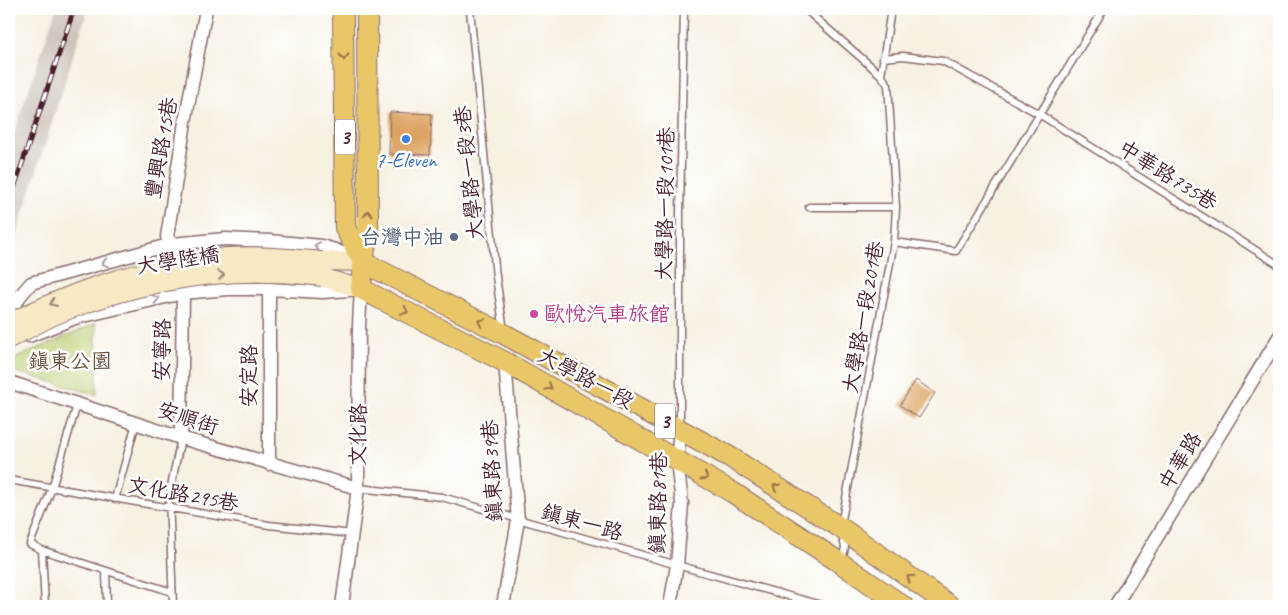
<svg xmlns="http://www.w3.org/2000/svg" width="1288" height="615" font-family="Caveat,'LXGW WenKai TC',sans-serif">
<rect width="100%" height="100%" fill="#fff"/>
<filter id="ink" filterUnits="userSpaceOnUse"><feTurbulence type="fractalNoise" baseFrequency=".02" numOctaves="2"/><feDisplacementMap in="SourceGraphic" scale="10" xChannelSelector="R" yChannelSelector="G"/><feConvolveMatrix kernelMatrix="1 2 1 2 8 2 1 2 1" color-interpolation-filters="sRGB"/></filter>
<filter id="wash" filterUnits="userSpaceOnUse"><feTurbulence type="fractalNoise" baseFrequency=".0096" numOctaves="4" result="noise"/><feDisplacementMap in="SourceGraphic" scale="20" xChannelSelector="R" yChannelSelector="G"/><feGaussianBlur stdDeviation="1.12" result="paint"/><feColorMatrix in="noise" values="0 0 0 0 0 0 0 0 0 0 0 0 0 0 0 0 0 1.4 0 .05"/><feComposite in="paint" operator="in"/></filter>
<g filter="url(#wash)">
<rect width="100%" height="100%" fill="#f7f1e2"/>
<path fill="#ccc2b9" d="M56 9H88L9 258V148Z"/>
<path fill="#bacc6f" stroke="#82764d" d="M96 323 97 395 9 370V361Z"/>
<g id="blocks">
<path fill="#dca25f" d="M390 112 432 114 430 155 389 154Z
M916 380 935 393 919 418 900 405Z"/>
</g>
</g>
<g filter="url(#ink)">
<use href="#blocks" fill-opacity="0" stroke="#87686b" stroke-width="1"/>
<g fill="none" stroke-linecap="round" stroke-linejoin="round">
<g stroke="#87686b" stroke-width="9">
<path id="lane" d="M470 9 496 277 504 331
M805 9 881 75 888 85 896 207 894 242 841 525
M883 58 903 56 943 61 1039 114 1279 265
M881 75 891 9
M809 207H896
M894 242 956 251 1104 9
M680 425V213L684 9
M9 480 269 525 353 534
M358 488 442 497 677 565 825 606
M115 499 136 423
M42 550 172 592
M842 562 845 547 842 535
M106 571 107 606
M45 606 42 550 30 544 52 488 77 405
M173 606 169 496 181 438"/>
</g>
<g stroke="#87686b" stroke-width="15">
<path id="street" d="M269 289V464
M9 315 20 296 31 283 172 244 225 239 270 241 321 246 335 250 356 259
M29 336 75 318 183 293 228 289H269L323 292 361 289 359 325 358 488 342 606
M9 382 181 438 358 488
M181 438 183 293 172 244 167 237 185 122 206 9
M503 606 518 520 505 362
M670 606 677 565 682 504 677 461 680 429
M1115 606 1279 337"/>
</g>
<g stroke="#87686b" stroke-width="20">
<path id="secondary" d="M322 261 363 262
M322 277 361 289"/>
</g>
<g stroke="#87686b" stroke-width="22">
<path id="primary" d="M343 9 345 228 363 262
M367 9 368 229 363 262 361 289 505 362 732 492 842 564 903 606
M363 262 504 334 730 457 841 528 950 606"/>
</g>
<use href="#lane" stroke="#fff" stroke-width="6"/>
<use href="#street" stroke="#fff" stroke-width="12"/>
<use href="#secondary" stroke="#f6e9c3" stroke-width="18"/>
<use href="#primary" stroke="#e9c769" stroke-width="20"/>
<g stroke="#4a1f2b" stroke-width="5">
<path id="rail" d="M9 203 74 9"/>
</g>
<use href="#rail" stroke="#fff" stroke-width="3" stroke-dasharray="9" stroke-linecap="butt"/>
<g stroke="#87686b" stroke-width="20" stroke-linecap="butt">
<path id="secondary-bridge" d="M9 323C70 292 125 273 193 262 204 260 215 258 227 257 259 255 290 258 322 261
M9 339C27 330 45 319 63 312 128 287 199 271 269 273 287 273 305 275 322 277"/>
</g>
<use href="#secondary-bridge" stroke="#f6e9c3" stroke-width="18"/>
</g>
<defs><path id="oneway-chevron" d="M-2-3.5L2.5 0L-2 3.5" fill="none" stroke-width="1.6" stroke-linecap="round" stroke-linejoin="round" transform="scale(1.25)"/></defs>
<g stroke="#9a734a">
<use href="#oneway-chevron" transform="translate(344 57) rotate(89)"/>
<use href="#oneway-chevron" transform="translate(368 214) rotate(-90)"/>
<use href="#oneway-chevron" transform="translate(405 311) rotate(27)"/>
<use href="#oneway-chevron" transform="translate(481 322) rotate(-153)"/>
<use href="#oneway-chevron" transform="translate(549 387) rotate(30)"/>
<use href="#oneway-chevron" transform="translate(705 477) rotate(29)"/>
<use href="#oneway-chevron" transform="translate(776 487) rotate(-147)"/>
<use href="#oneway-chevron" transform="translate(910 578) rotate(-145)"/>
</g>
<g stroke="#ae9aa0">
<use href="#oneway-chevron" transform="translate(317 246) rotate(-172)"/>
<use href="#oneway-chevron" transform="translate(105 263) rotate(165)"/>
<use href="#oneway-chevron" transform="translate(156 299) rotate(-13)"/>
</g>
<g stroke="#a08477">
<use href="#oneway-chevron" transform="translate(221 275) rotate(-6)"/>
<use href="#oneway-chevron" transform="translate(53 303) rotate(156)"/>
</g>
</g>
<circle fill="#3f7fe0" stroke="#fff" stroke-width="2" cx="406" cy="139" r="5"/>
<circle fill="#5c6f8a" stroke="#fff" stroke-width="2" cx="454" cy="237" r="5"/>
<circle fill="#d1479c" stroke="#fff" stroke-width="2" cx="534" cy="314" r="5"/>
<g text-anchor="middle" stroke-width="5" stroke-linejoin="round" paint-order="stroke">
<g fill="#fff" stroke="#80626b" stroke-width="1">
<rect x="335" y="119.5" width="20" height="35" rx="4"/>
<rect x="655" y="403.5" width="20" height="35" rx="4"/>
</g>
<g font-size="20" font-weight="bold" fill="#4a1f2b">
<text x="345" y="144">3</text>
<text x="665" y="428">3</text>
</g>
<g font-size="21" fill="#4a1f2b" stroke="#fff">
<text transform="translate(161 148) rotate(-80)" y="7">豐興路15巷</text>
<text transform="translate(469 173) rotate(-96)" y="7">大學路一段3巷</text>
<text transform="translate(1168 175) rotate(32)" y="7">中華路735巷</text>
<text transform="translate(665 204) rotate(-89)" y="7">大學路一段101巷</text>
<text transform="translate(178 260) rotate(-9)" y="7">大學陸橋</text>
<text transform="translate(863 317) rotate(-80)" y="7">大學路一段201巷</text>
<text transform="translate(162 350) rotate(-89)" y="7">安寧路</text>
<text transform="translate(249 376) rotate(-90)" y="7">安定路</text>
<text transform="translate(586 378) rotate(28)" y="7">大學路一段</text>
<text transform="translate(188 418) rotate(18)" y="7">安順街</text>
<text transform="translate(358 435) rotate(-89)" y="7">文化路</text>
<text transform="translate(1180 461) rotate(-59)" y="7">中華路</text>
<text transform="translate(492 471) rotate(-93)" y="7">鎮東路39巷</text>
<text transform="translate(183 494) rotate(10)" y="7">文化路295巷</text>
<text transform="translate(658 503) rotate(-89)" y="7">鎮東路81巷</text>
<text transform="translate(582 522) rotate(16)" y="7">鎮東一路</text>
</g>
<g font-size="21" fill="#366cbe" stroke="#fff">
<text x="406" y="167">7-Eleven</text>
</g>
<g font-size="21" fill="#4e5e75" stroke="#fff" text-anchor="end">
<text x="444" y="244">台灣中油</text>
</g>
<g font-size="21" fill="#b23c85" stroke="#fff" text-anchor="start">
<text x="544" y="321">歐悅汽車旅館</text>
</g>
<g font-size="21" fill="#6c533f" stroke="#fff">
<text x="70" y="368">鎮東公園</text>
</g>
</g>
<rect width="1288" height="615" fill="none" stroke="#fff" stroke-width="30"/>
</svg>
